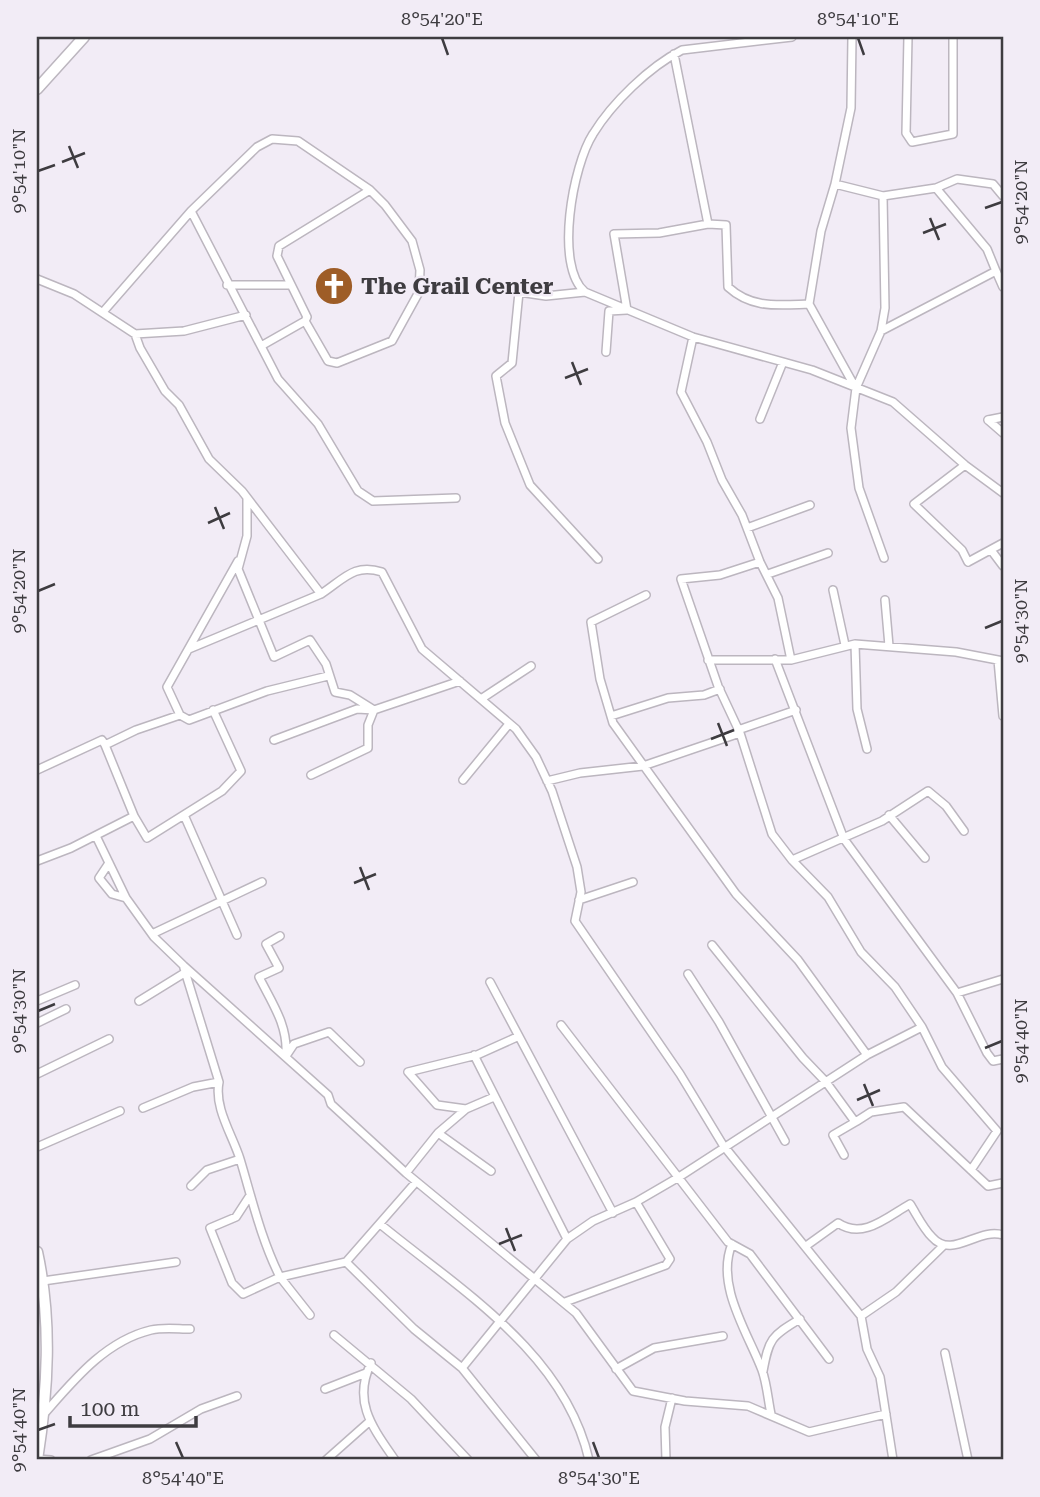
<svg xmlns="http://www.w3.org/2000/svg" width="1040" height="1497" font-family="'Roboto Serif',serif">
<rect width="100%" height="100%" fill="#f2ecf6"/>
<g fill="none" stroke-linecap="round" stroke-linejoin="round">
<g stroke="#bcb6bf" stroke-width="10">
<path id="minor" d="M792 37 682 50C649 67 612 103 593 134 573 165 554 266 585 292L693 337 812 370 893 402 965 465 1003 493
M852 37 851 108 835 184 883 196 885 308 881 331 856 388 851 428 859 488 884 558
M908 37 906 133 912 142 953 134V37
M674 54 708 224
M835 184 821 231 809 304 855 387
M883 196 936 188 957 179 993 184 1003 196
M191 211 278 379 318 424 358 491 373 501 456 498
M996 271 1003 287
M37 279 74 294 135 334 184 331 246 315
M227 285H291
M585 292 546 296 519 292 512 363 496 376 505 423 530 485 598 559
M103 312 191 211 257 147 272 139 298 141 370 190 385 205 412 241 420 270 419 292 392 341 337 363 328 361 305 321
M881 331 996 271 987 249 936 188
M135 334 140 348 165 391 179 405 209 459 242 491 321 594C344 579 354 563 382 572L422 649 516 729 536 757 552 791 577 867 581 892 575 921 680 1074 723 1145 861 1316 867 1349 880 1377 893 1460
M693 337 681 392 707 442 722 480 742 515 760 562 778 598 791 660
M261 346 305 321 307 317 277 256 279 246 370 190
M606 352 609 311 627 310 614 234 659 233 708 224 726 225 728 287C752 309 778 305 809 304
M760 419 783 362
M988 420 1003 433
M988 420 1003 417
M965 465 914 504 962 550 968 562 1003 543
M247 499V536L238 569 274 657 310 640 326 664 335 692 350 695 374 710 460 681
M747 528 810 505
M991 550 1003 566
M238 561 167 687 180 715 189 720 267 691 328 676
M760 562 720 575 681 579 718 686 740 733 772 834 792 860 828 897 861 952 895 987 922 1027 942 1067 997 1131 971 1170
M768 574 828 553
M833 590 845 645
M646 595 591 622 600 679 613 723 736 894 798 960 867 1055
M885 600 889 646
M855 644 857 709 867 749
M189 649 321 594
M775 659 844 839 957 993 987 1053 993 1061 1003 1059
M708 660H791L855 644 956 652 1003 661
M998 660 1003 716
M481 699 531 666
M611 716 668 698 704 695 720 689
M738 730 796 710
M274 740 357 709 374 710 368 725V748L311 775
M37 770 102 740 105 745
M463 780 509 724
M547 781 580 773 643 766 740 733
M184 815 237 935
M889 815 925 858
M134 816 147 838 222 791 241 771 213 710
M96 836 126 898
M792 860 882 821 928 791 946 806 964 831
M37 861 71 848 134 816 105 745 136 730 180 715
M109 863 99 878 112 894 126 898 154 937 184 966 328 1095 331 1104 406 1173 576 1313 633 1391 685 1401 748 1406 809 1432 886 1414
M579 900 633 882
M152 934 262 882
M280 936 266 944 279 968 259 977C272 1003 288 1025 286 1055
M712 945 803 1058 826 1082 853 1119 857 1121 871 1112 904 1107 988 1186 1003 1183
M184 968 219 1082C214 1108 232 1134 240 1159 252 1199 261 1239 280 1277L346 1262 416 1182
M688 974 719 1022 785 1141
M490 982 613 1213
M957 993 1003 979
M37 1001 75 985
M139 1001 186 972
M37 1023 66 1009
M561 1025 728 1242 750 1254 829 1359
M474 1055 567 1239
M286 1056 294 1044 329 1032 360 1062
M37 1074 109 1039
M143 1108 193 1087 219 1082
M466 1109 437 1105 408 1072 477 1055 517 1037
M438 1133 466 1109 494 1097
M37 1147 120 1111
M844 1155 833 1135 857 1121
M406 1173 438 1133 491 1171
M191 1186 207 1170 240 1159
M249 1197 236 1217 210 1228 232 1283 243 1294 280 1277 310 1315
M380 1224C459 1289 565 1353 589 1460
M732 1244C715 1285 748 1333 762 1370 767 1384 768 1400 771 1414
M806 1246 838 1223C863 1240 887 1217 910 1204 917 1215 923 1228 932 1237 952 1260 978 1227 1003 1235
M346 1262 414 1329 462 1368 536 1460
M43 1281 176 1262
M565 1302 666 1265 670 1259 636 1202
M861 1316 896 1292 943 1246
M334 1335 411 1399 468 1460
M945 1353 968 1460
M371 1363C352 1402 373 1428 395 1460
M462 1368 567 1239 593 1221 636 1202 679 1177 867 1055 922 1027
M616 1369 654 1348 723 1336
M763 1371C769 1339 771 1336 800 1319
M325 1389 366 1373
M44 1414C73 1381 105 1341 151 1330 163 1327 178 1329 190 1329
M37 1459 51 1460
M91 1460 150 1439 201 1409 237 1396
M326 1460 370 1421
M666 1460 665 1427 672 1398"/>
</g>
<g stroke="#bcb6bf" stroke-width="13">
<path id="primary" d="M37 89 84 37
M37 1252C52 1321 48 1390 37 1460"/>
</g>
<use href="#minor" stroke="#fff" stroke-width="7"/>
<use href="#primary" stroke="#fff" stroke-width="10"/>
</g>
<path fill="none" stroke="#3e3c40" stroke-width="2.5" d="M442 38 448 55M858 38 864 55M69 146 78 168M62 162 85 153M38 171 55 165M985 208 1002 202M930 218 939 240M923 233 946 224M572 362 581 385M565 378 588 369M215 507 224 529M208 523 230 513M38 591 55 584M985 628 1002 621M718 723 727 746M711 739 734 730M360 867 369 890M354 883 376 874M38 1011 55 1004M985 1048 1002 1041M864 1084 873 1106M857 1100 880 1090M506 1228 515 1251M499 1244 522 1235M38 1430 55 1424M176 1442 183 1458M593 1442 599 1458"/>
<defs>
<g id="church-disc" transform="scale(2.0125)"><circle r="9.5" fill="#9e5d27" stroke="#f2ecf6"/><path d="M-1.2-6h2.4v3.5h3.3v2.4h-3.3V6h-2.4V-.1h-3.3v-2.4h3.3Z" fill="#fff"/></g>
</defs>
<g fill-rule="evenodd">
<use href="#church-disc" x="334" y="286"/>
</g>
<g text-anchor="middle" stroke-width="5" stroke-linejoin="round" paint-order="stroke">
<g font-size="23" font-weight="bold" fill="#3e3c40" stroke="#f2ecf6" text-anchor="start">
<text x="361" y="294">The Grail Center</text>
</g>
</g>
<rect width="1040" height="1497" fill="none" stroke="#f2ecf6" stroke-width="77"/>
<path d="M70 1416v10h126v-10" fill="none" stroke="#3e3c40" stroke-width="3.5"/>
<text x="80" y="1416" font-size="21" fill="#3e3c40" stroke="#f2ecf6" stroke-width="5" paint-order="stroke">100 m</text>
<rect x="38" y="38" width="964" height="1420" fill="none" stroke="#3e3c40" stroke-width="2.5"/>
<g font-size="18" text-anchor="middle" fill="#3e3c40">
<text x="442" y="25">8°54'20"E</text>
<text x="858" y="25">8°54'10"E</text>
<text transform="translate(19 171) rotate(-90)" y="6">9°54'10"N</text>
<text transform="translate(1021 202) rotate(-90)" y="6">9°54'20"N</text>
<text transform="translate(19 591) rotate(-90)" y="6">9°54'20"N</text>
<text transform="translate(1021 621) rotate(-90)" y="6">9°54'30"N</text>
<text transform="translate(19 1011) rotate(-90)" y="6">9°54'30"N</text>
<text transform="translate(1021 1041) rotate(-90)" y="6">9°54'40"N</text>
<text transform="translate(19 1430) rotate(-90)" y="6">9°54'40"N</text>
<text x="183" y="1484">8°54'40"E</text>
<text x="599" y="1484">8°54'30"E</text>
</g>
</svg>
